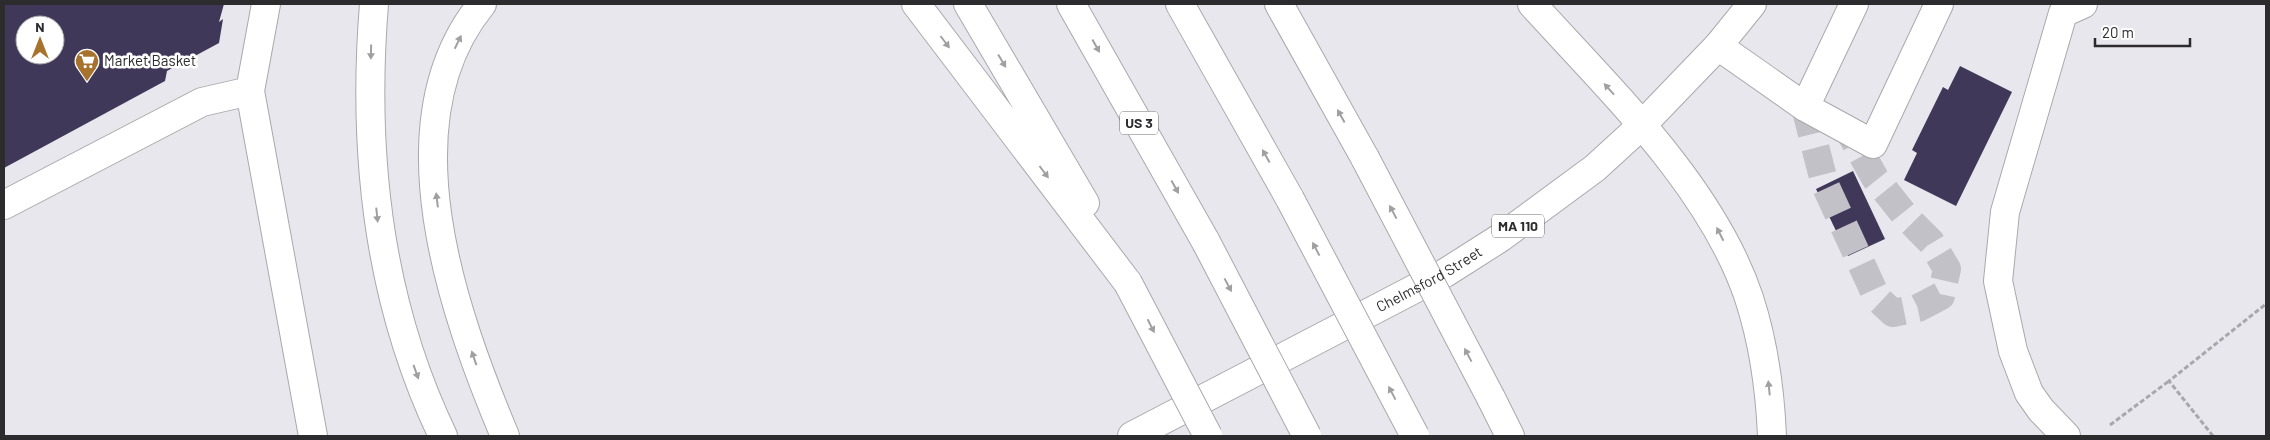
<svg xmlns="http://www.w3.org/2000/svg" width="2270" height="440" font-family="Barlow,sans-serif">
<rect width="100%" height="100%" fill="#e8e7ed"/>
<path fill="#403859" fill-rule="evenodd" d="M4 4H224L219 22 223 19 219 43 167 71 165 81 4 168ZM25 25H55V55H25Z
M1960 66 2012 92 1956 206 1904 180 1917 153 1912 150 1943 87 1948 90Z
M1853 171 1885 239 1848 256 1816 189Z"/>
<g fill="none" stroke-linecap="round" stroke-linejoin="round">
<path stroke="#c2c1c7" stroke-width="28" stroke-dasharray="28 14" stroke-linecap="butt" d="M1805 107 1825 185 1877 298 1893 313 1918 308 1941 296 1947 269 1931 242 1908 219 1875 178 1849 131"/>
<g stroke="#a9a8ad" stroke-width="30">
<path id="minor" d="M266 4 250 91 313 436
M1718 46 1805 107 1873 144 1939 4
M1805 107 1854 4
M4 205 202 102 250 91
M2066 436 2041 410 2029 393 2013 351 1998 281 2005 212 2063 13 2083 4"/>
</g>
<g stroke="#a9a8ad" stroke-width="30">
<g id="major">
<path id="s1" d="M1132 436 1445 273 1500 238 1595 168 1642 125 1718 46 1752 4"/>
</g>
</g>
<g stroke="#a9a8ad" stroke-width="30">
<path id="highway" d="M374 4C362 152 378 301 443 436
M482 4C385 122 453 312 505 436
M916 4 1128 283
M968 4 1085 203
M1071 4 1206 242
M1180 4 1290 199
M1279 4 1365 158
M1532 4C1609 89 1712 187 1749 298 1764 344 1770 389 1772 436
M1491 398 1510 436"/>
</g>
<path stroke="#a8a7ac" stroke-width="3" stroke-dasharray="5 2.5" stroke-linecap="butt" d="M2110 425 2169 381
M2213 436 2169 381 2266 304"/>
<use href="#minor" stroke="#fff" stroke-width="28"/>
<use href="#major" stroke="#fff" stroke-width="28"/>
<use href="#highway" stroke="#fff" stroke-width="28"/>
<g stroke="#a9a8ad" stroke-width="30" stroke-linecap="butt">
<path id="highway-bridge" d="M1365 158 1491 398
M1290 199 1415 436
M1206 242 1307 436
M1128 283 1208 436"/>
</g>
<use href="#highway-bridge" stroke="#fff" stroke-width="28"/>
</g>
<defs><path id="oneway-solid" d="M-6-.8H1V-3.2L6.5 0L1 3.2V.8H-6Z" transform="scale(1.25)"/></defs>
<g fill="#a0a0a1">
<use href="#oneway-solid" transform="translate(458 42) rotate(-64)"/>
<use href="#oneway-solid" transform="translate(945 42) rotate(53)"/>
<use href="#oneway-solid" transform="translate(1096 46) rotate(61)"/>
<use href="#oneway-solid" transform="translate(371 52) rotate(91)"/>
<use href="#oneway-solid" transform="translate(1002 61) rotate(59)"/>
<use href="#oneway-solid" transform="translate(1609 89) rotate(-132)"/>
<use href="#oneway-solid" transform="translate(1341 116) rotate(-119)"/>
<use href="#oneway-solid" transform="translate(1266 156) rotate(-119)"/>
<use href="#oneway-solid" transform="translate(1044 172) rotate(53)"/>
<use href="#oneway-solid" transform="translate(1175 187) rotate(61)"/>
<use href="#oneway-solid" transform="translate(437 200) rotate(-97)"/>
<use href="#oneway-solid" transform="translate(1393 212) rotate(-118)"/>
<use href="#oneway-solid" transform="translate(377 215) rotate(84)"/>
<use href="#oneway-solid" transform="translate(1720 234) rotate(-117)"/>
<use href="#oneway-solid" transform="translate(1316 249) rotate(-118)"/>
<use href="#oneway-solid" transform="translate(1228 285) rotate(62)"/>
<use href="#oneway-solid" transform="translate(1151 326) rotate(63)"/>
<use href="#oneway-solid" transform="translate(1468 355) rotate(-118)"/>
<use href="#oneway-solid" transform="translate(474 358) rotate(-109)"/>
<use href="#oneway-solid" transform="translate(416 372) rotate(70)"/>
<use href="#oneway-solid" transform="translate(1769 388) rotate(-96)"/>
<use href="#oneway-solid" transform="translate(1392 393) rotate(-118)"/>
</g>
<defs>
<g id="supermarket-pin" transform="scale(1.25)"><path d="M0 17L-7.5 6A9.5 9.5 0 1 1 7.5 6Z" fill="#a7732c" stroke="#fff"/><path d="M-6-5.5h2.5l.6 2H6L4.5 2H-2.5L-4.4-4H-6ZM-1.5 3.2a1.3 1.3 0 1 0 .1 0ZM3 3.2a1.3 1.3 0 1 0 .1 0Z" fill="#fff"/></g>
</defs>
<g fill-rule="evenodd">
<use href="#supermarket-pin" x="87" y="61"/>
</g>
<g text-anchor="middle" stroke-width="5" stroke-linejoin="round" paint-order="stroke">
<g fill="#fff" stroke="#6b6b6d" stroke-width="1">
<rect x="1120" y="111.5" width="38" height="23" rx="4"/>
<rect x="1492" y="214.5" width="52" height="23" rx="4"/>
</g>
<g font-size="14" font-weight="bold" fill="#2c2b2e">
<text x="1139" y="128">US 3</text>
<text x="1518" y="231">MA 110</text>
</g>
<g font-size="15" fill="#2c2b2e" stroke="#fff" text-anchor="start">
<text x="104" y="66">Market Basket</text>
</g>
<g font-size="15" fill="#2c2b2e" stroke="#fff">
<text dy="5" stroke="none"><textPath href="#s1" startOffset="336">Chelmsford Street</textPath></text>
</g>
</g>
<rect width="2270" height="440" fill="none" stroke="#2c2b2e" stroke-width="10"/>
<g transform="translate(40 40)"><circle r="24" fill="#ffffff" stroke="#abaaab"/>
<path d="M0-4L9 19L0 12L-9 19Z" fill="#a7732c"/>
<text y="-8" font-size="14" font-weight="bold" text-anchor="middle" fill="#2c2b2e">N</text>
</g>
<path d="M2095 38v8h95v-8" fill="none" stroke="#2c2b2e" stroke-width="2.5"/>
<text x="2102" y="38" font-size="15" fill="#2c2b2e" stroke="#ffffff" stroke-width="4" paint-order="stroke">20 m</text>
</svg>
